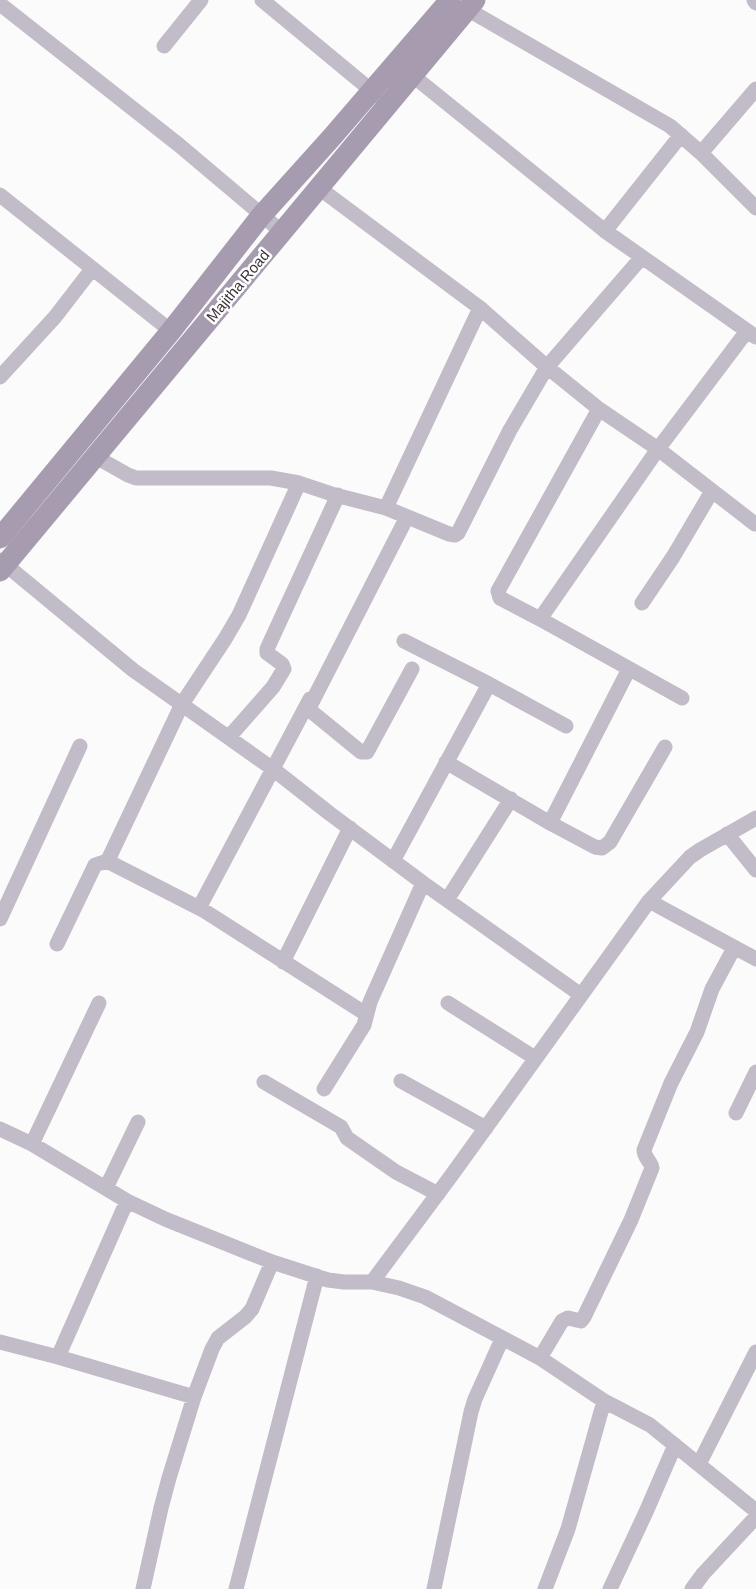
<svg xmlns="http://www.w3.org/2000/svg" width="756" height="1589" font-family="Helvetica,sans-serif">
<rect width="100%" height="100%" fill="#fbfbfb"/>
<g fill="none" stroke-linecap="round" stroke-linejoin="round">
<path stroke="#c2bbc8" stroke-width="15" d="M262 0 378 96
M754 0 756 3
M0 4 179 145 282 232
M467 9 670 126 701 153
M164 46 201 0
M412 75 605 231 756 337
M756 89 701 153 756 208
M319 188 480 308 547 367 599 409 658 449 755 524 756 523
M0 195 171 331
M605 231 681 135
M0 377 55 317 92 269
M299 483 335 495 386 508 449 534 455 535 458 533 510 430 547 367 642 257
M386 508 480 308
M407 517 310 706 312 712 361 752H367L412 669
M0 560 133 670 273 769 329 813 423 883 581 995
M642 603 673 557 712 491
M540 619 500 598 498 591 599 409
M489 684 566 726
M682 698 540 619 658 449 747 331
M229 737 273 687 284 669 282 664 267 653V649L338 495
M446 762 550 823 595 847 602 848 610 842 665 747
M550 823 629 669
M727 834 756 870
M107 861 203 910 366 1014
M393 861 489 684 404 641
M447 900 511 799
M649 901 756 959
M199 908 310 699
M0 919 80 746
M57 944 95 865 107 861 109 858 182 704 225 639 239 615 299 483 271 478H136L128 475 96 457
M283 962 350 828
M448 1003 535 1058
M401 1081 486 1128
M264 1082 341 1127 347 1138 396 1172 438 1194
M324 1089 364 1025 370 1002 423 883
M736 1113 756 1072
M0 1129 32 1144 127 1201 165 1219 272 1262 328 1280 344 1282H372L399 1288 425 1297 540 1358 604 1401 650 1425 756 1511
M32 1144 99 1003
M106 1188 138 1122
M372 1282 451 1176 649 901 690 857 700 850 756 818
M0 1342 58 1357 194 1397
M58 1357 127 1201
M540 1358 562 1321 568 1318 581 1321 584 1317 631 1220 652 1168C651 1161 644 1158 644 1150L671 1083 697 1032 712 989 734 948
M699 1464 756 1352
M143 1589 161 1508 169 1478 194 1397 212 1349 218 1338 245 1317 252 1309 272 1262
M236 1589 317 1276
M434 1589 471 1412 475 1399 502 1339
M545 1589 568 1529 604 1401
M610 1589 646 1512 675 1445
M692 1589 703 1574 756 1517"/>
<path stroke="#a69baf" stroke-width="21" d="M0 538 171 331 261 216 332 137 450 0
M0 571 475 0"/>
</g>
<g text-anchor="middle" stroke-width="5" stroke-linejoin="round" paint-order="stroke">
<g font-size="15" fill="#3e3138" stroke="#fff">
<text transform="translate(238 286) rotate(-50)" y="5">Majitha Road</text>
</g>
</g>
</svg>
